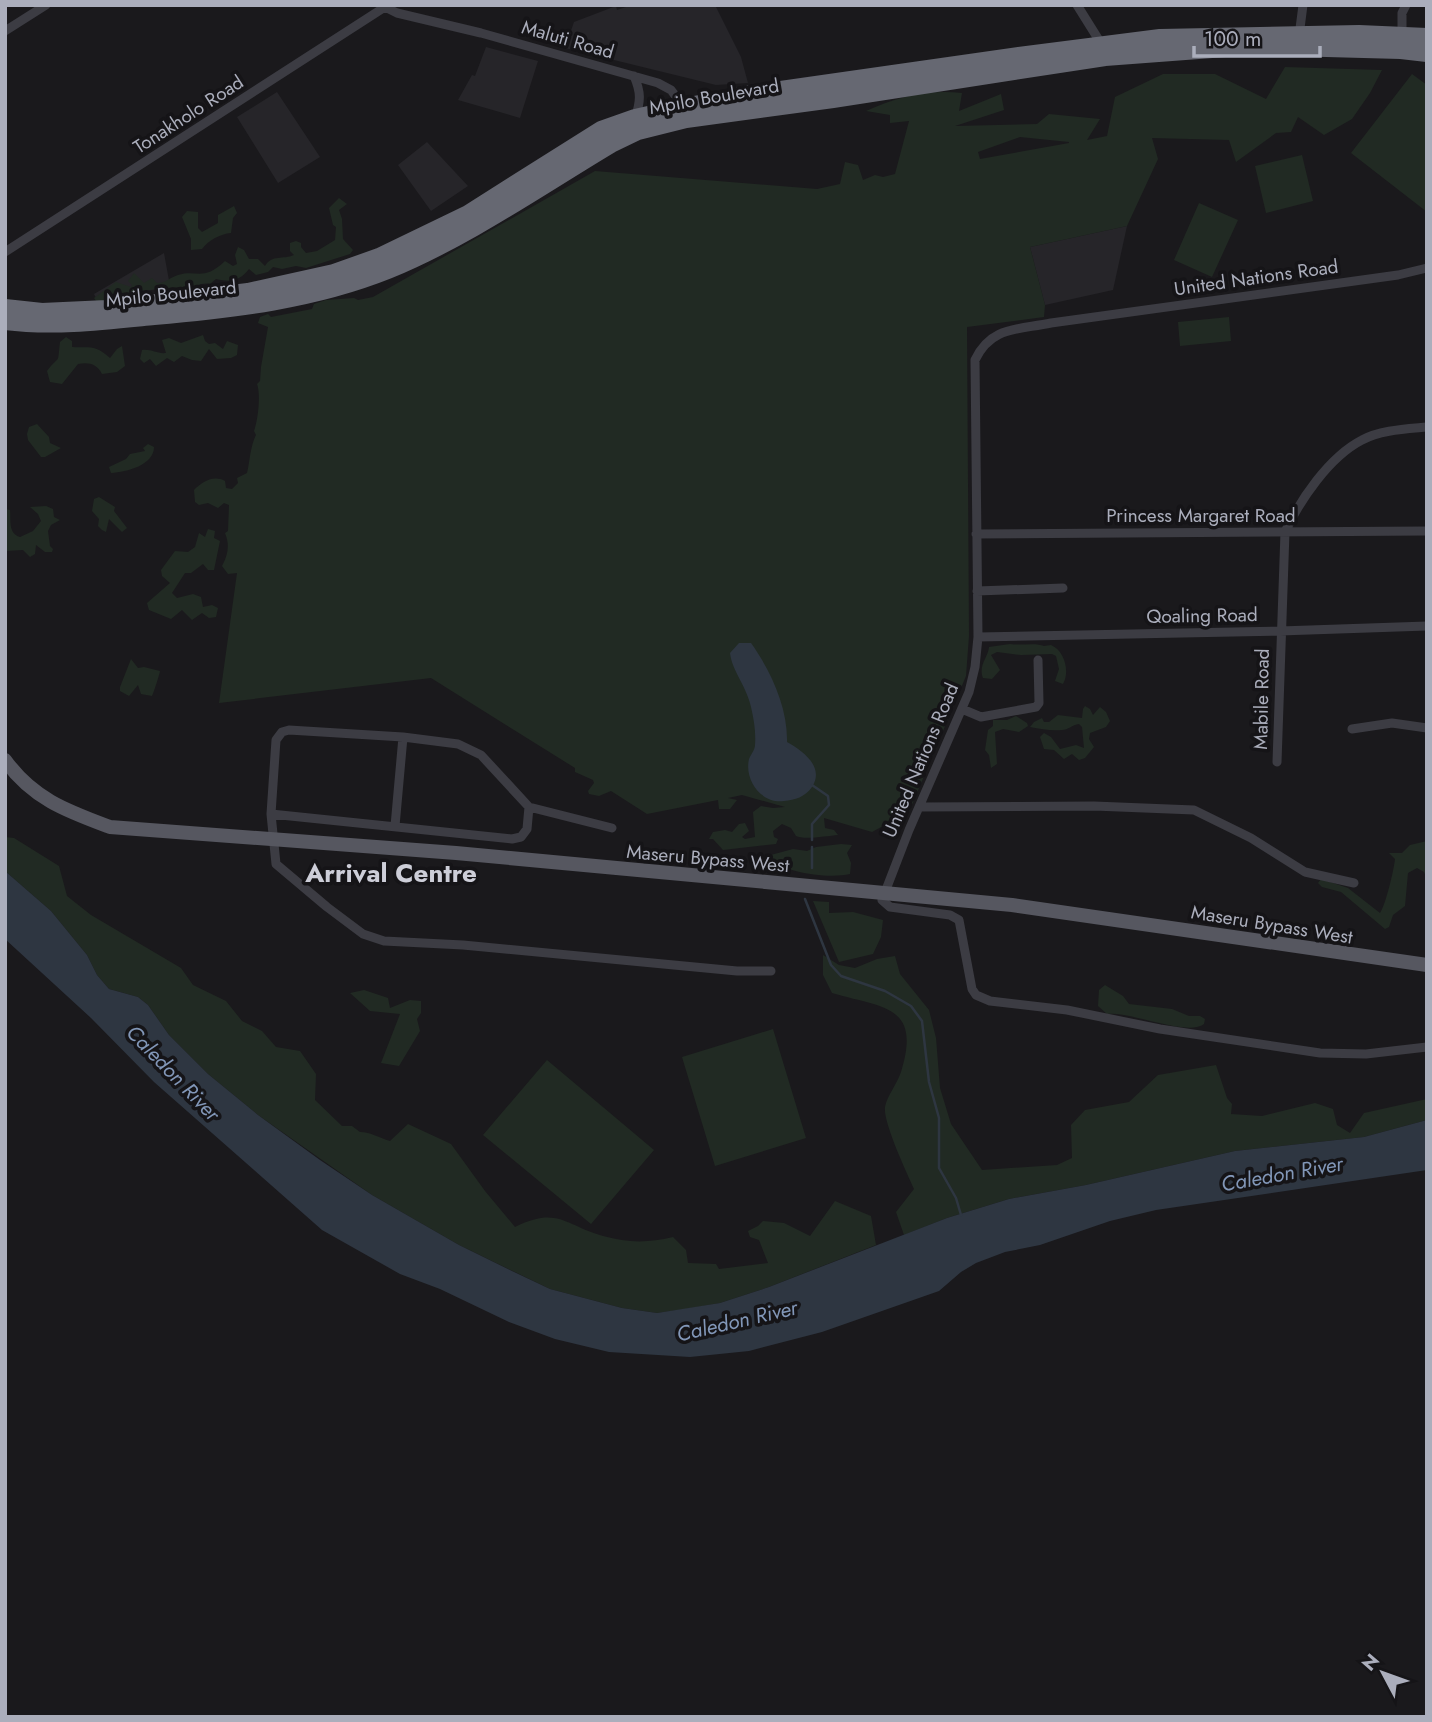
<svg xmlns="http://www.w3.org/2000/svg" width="1432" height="1722" font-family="Jost,sans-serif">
<rect width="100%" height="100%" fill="#1a191c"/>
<path fill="#262529" d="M632 5H715L741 57 748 83 716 85 565 48 574 22 616 6 617 10Z
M486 47 538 61 520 118 458 100 472 75 475 76Z
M277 92 320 157 278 183 237 117Z
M427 142 468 186 431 211 398 165Z
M1127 226 1113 290 1045 305 1030 247Z
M164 253 170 286 100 301 96 298 94 294Z"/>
<path fill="#212a23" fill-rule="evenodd" d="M1285 67 1382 70 1370 93 1352 119 1324 135 1298 117 1291 132 1276 133 1236 162 1229 140 1152 138 1158 159 1127 226 1030 247 1045 305 1044 317 967 327 969 636 966 676 909 812 872 832 824 818 825 828 834 830 838 835C827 836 804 840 796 836L791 828 782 824 773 831 774 837 778 839 776 844 723 850 713 839H709L713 832 725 830 732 832 739 824 745 823 749 831 742 837 745 839 755 837 753 812 761 806 773 808 785 807 742 795 728 798 737 800 730 809H719L718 800 647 814 611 791 599 796 589 794 588 791 594 783 593 780 575 772V768L431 678 219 703 237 573 228 574 222 566C228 555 230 545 225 533L228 531 229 505 224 503 218 508 208 503 199 505 195 502 194 490C203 481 214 475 225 481L226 488 232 489 238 483 237 478 247 473C250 461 250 447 256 435L254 431C258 420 261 394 257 384L260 381 261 367 268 327 258 323 260 317 268 314 271 317 312 309 314 304 326 300 354 298 358 300 373 297 595 171 817 189 840 184 845 162 858 165 863 180 875 175 883 177 895 174 909 121 890 123V115L866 111C896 97 928 89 962 93L959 111 1001 94 1004 110 955 126 1037 124 1049 114 1100 119 1087 140 1107 136 1115 97 1163 74H1215L1266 99ZM1020 137 1069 142V143L980 159 978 152Z
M1412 74 1427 85V212L1351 153Z
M1302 155 1313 201 1266 213 1255 166Z
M339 198 347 204 339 210 342 219 343 239 353 250 350 254 306 268 296 266 282 269 273 267 268 272 256 275 249 269C239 282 230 282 216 279L210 284C202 282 197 287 189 287 180 287 148 289 140 292 127 298 113 301 97 302L94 298 116 282 131 287 132 285 128 281 134 273 144 283 152 278 157 283C166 283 169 278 178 275 197 269 203 282 225 261L233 266 237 264 235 255 238 247 244 250 249 259H258L265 266C272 254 283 260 294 255L290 251V243L296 241 301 243V247L306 253 317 251 335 240 336 227 333 225 329 208Z
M1199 203 1238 220 1212 277 1174 260Z
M234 206 237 213 233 218 231 233C220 234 209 240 202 249L191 250V239L182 217 187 211 198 212V228L202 232 218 223V215Z
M1229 317 1231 341 1180 346 1178 322Z
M203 335 205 341 209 344 215 343 223 349 227 341 238 345 237 355 231 358 217 359 209 349 201 361 192 360 182 356 174 362 167 358 156 366 150 359 144 363 140 359 142 350C152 349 157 354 166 353L162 340 169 338 181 343Z
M66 337 72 341V347C90 348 95 344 110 358L117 349 122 346 125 366 117 372 102 374C97 364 89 362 78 364L62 384 50 382 47 371C61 353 57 367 60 342Z
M37 424 49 437 50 443 61 448 45 457H41L28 440 27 434 29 427Z
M148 444 154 447C154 465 127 472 111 473L109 467 126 459 130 454 145 451 143 448Z
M99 497 115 507 114 511 127 528 122 532 109 519 106 532 102 530 98 526 99 519 92 511 94 499Z
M46 506 53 509 54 517 60 520 51 525 48 531 50 546 53 549 52 552H45L36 545 35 554 30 557 23 550 5 551 7 533 5 509 10 510C11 521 8 533 20 537L33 531 41 521 38 514 30 507Z
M208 529 215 531 214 538 220 541 214 570H208L203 564 191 573H185L172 593 177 598 193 594 201 597 203 607 212 605 218 608 216 617 209 618 202 613 192 620 182 610 171 619 149 610 147 603 170 583 162 576 161 570 175 551 188 552 195 547 199 533 205 537Z
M1010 644C1021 646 1035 642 1044 646L1051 645C1065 651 1070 672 1063 684L1055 681 1059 669 1056 656 1052 654 1021 655 997 652 991 655 1000 670 992 679 983 678C978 665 988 658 989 647Z
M131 659 138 668 144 667 160 671C160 673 153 695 152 696L141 694 138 685 129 696 120 691V687Z
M1085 706 1090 709 1093 715 1100 707 1106 712 1110 721 1106 727 1090 733 1089 739 1094 747 1085 758 1079 760 1072 754 1064 759 1054 750 1044 749 1040 737 1044 733 1051 737 1060 749 1076 745 1084 748 1082 727 1079 724C1072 725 1068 730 1062 730 1051 731 1041 729 1030 727L1034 722 1042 718 1044 722H1049L1058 715 1082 718 1083 709Z
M1016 716 1027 723 1028 726 1019 732 1003 729 995 732 997 764 991 768 989 755 985 750 988 730 993 726V720H1007Z
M5 837 14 838 59 866 67 896 91 915 181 968 193 985 226 1001 242 1021 262 1031 276 1047 300 1051 316 1074 315 1100 342 1126H352L360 1132C371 1132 379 1138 390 1141L408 1124 451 1144 485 1191 515 1227C558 1206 564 1225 603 1236 628 1243 648 1243 673 1237L686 1250 688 1263 716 1264 719 1269 768 1263 759 1240 750 1237 748 1231 758 1226 763 1221 784 1223 810 1236 835 1201 871 1216 876 1245 769 1287 720 1303 686 1309 657 1313 622 1308 550 1289 459 1245 372 1195 258 1115 208 1074 169 1035 148 1005 138 997 109 989 97 975 87 955 51 911 5 871Z
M1427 841V879L1424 872 1417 868 1408 873 1405 906 1393 915 1389 927 1385 929 1341 892 1322 887 1318 883 1321 879 1348 888 1380 913C1386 904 1394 869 1395 859L1389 853H1402L1410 845Z
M841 844 852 845 847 853 851 863 850 874C829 879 781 873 767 856L793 849 807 851 816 847Z
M813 901 829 902V913L853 912 883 920 881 937 873 954 839 962Z
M823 955 839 965 855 968 877 959 895 956 900 974 929 1010 936 1038 940 1088 951 1124 982 1170 1057 1165 1072 1158 1071 1125 1085 1110 1129 1102 1158 1075 1216 1065 1227 1098 1232 1104 1231 1114 1262 1116 1315 1103 1333 1109 1337 1125 1350 1133 1364 1113 1427 1099V1120L1364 1137 1235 1151 1086 1185 1009 1199 947 1218 904 1235 896 1212 914 1189C907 1173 883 1123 885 1107 887 1096 897 1084 901 1072 922 1004 882 1008 832 993L823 975Z
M1105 985 1123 996 1129 1004 1172 1009 1189 1016H1200L1205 1019 1204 1024C1187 1037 1131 1011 1107 1014L1098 1006 1099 990Z
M364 990 388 998 390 1008 410 1000 421 1001V1013L417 1019 420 1031 399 1066 381 1063 400 1014 370 1011 350 993Z
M773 1029 806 1138 715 1166 682 1057Z
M547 1060 654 1150 591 1224 483 1135Z"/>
<path fill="#2e3641" d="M739 643H751C771 671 788 708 787 742 803 751 825 767 812 787 805 797 795 800 784 801 762 804 744 781 749 759 751 754 755 750 755 745 756 732 754 720 751 707 747 687 732 671 730 653Z
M5 871 51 911 87 955 97 975 109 989 138 997 148 1005 169 1035 208 1074 258 1115 320 1160 372 1195 459 1245 512 1271 550 1289 622 1308 657 1313 720 1303 769 1287 947 1218 1009 1199 1086 1185 1235 1151 1364 1137 1427 1120V1170L1156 1210 1110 1221 1040 1245 1005 1252 976 1263 961 1272 939 1291 822 1332 749 1351 690 1357 609 1352 555 1339 509 1322 440 1289 400 1274 322 1230 154 1082 91 1018 5 939Z"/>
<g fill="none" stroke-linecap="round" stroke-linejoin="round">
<path stroke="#2e3641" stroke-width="2.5" d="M812 840V824L829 805 828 796 812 785
M812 847V868
M805 899 831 965 841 976 885 991 911 1006 922 1021 929 1082 939 1118V1168L956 1198 961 1215"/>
<path stroke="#3c3c43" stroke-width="9" d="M1077 5 1102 45
M383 6 397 13 481 33 658 83 671 90 684 107
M5 31 46 5
M1299 36 1303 5
M1402 38V13L1406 5
M634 76C641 92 641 101 635 118
M5 252 388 5
M1427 268 1398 275 1051 323C1018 330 991 326 975 360L978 637 975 667 969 692 909 830 882 900 890 907 950 915 959 920 972 989 976 995 990 1001 1067 1010 1160 1029 1320 1053 1366 1054 1427 1047
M976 534 1427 531
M977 591 1063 588
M978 637 1280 631 1427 626
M962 709 981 717 1036 707 1039 703 1038 660
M1352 729 1392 723 1427 728
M1277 762 1285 532C1300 500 1329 457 1362 440 1380 430 1406 429 1427 427
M920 807 1094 806 1194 810 1251 838 1305 872 1354 883
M271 814 512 839 521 837 527 829 529 807
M395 826 403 737
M612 828 529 807 481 755 458 744 403 737 289 730 282 732 276 740 271 814 276 864 327 907 363 934 384 941 463 945 737 971H771"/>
<path stroke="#565760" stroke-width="14" d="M5 760C33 799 67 811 110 827L456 853 1012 905 1427 965"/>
<path stroke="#666872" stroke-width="18" d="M5 308 42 312 107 309 248 292 334 273 379 257 468 214 601 130 635 118 684 107 745 95 1019 56 1160 38 1359 34 1427 37
M5 321C55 327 104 321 154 316 234 309 313 300 388 270 466 238 539 187 611 144L638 131 686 119 833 99 1105 57 1252 46 1401 50 1427 53"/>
</g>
<g text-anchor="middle" stroke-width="7" stroke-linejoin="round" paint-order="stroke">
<g font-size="19" fill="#abaebc" stroke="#151417">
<text transform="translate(568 39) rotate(16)" y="7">Maluti Road</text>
<text transform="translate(714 96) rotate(-10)" y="7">Mpilo Boulevard</text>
<text transform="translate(188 114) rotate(-33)" y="7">Tonakholo Road</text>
<text transform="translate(1256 277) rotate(-8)" y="7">United Nations Road</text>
<text transform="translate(171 293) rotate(-6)" y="7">Mpilo Boulevard</text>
<text x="1201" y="522">Princess Margaret Road</text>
<text transform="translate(1202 615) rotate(-1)" y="7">Qoaling Road</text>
<text transform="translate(1261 699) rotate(-89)" y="7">Mabile Road</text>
<text transform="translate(920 760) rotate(-67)" y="7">United Nations Road</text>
<text transform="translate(708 858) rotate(5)" y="7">Maseru Bypass West</text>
<text transform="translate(1272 924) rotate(9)" y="7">Maseru Bypass West</text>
</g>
<g font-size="21" font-style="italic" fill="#8297b8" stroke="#151417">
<text transform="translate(173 1073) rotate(46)" y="7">Caledon River</text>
<text transform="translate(1282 1174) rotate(-10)" y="7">Caledon River</text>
<text transform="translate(737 1321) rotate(-13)" y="7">Caledon River</text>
</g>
<g font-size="26" font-weight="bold" fill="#cdced8" stroke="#151417">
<text x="391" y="882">Arrival Centre</text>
</g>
</g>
<rect width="1432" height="1722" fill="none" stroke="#abaebc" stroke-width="14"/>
<g transform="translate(1383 1673) rotate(311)" stroke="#151417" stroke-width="5" paint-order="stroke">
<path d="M0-5L12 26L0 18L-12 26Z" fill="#abaebc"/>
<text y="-10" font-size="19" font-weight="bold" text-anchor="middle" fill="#abaebc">N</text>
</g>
<path d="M1194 46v10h126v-10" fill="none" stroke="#abaebc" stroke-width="3.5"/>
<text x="1204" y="46" font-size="21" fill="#abaebc" stroke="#151417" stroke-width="5" paint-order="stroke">100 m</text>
</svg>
